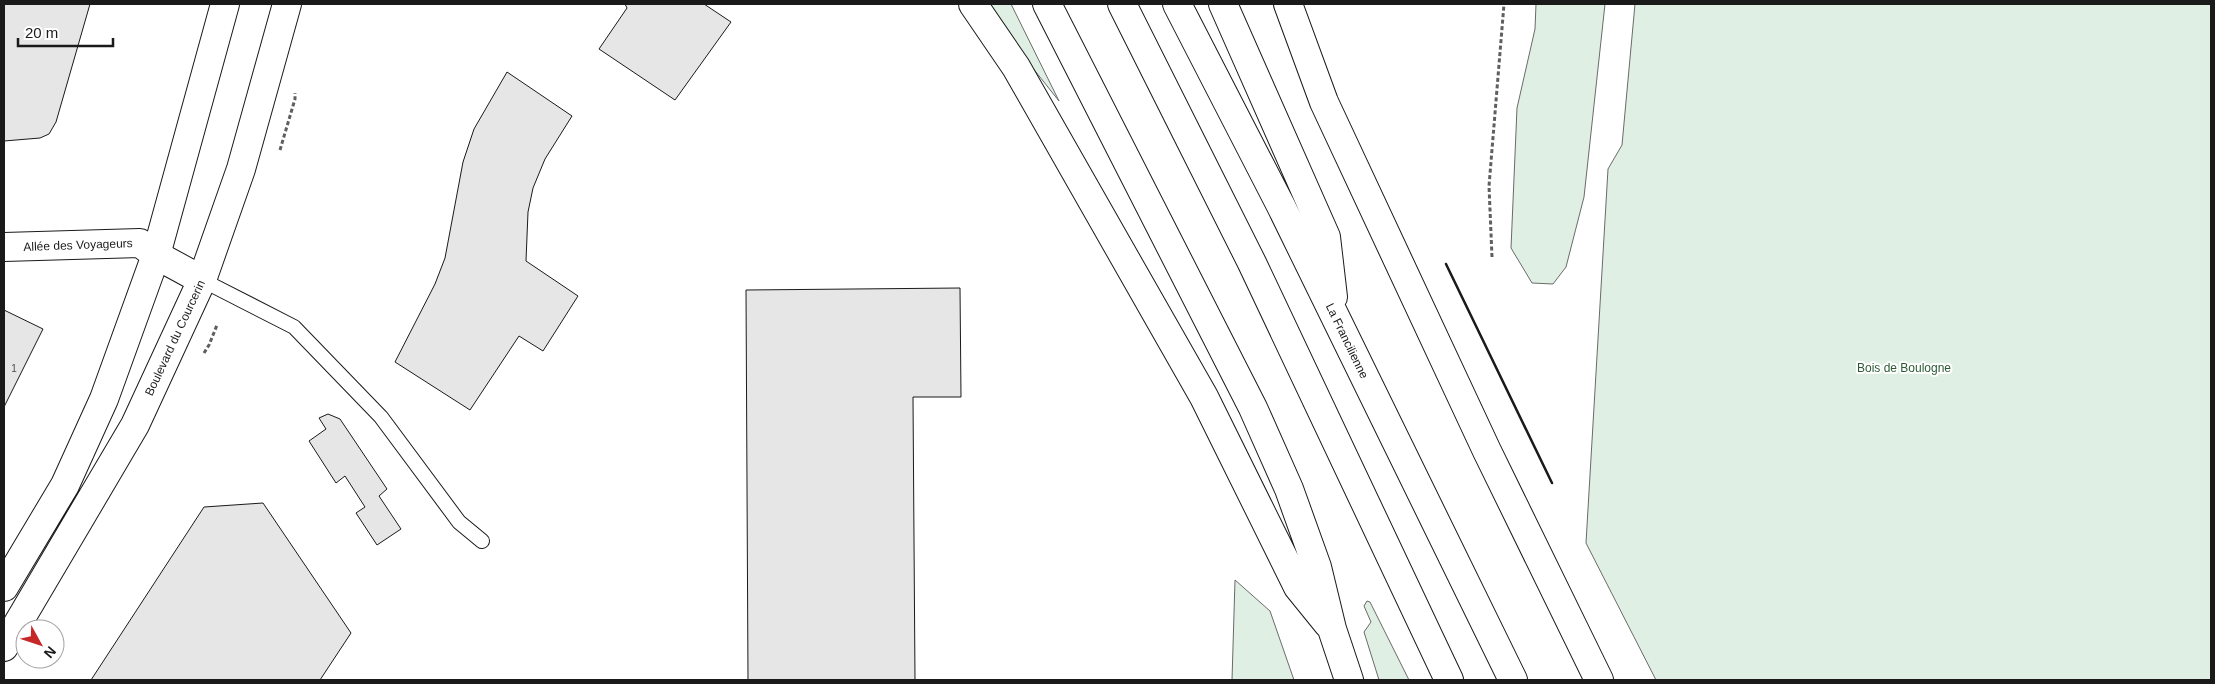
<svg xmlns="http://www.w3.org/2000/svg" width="2215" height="684" font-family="Arial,sans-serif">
<rect width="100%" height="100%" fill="#fff"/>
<path fill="#e0efe3" stroke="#6a6a6a" d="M986 4H1011L1059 101 1020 52Z
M1536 4H1605L1584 197 1566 267 1553 284 1532 283 1511 248 1517 108 1535 29Z
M1635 4H2211V680H1656L1586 543 1608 169 1622 145Z
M1235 580 1270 611 1294 680H1232Z
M1367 601 1370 602 1409 680H1379L1364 632 1371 622 1364 606Z"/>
<path fill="#e6e6e6" stroke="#1a1a1a" d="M4 4H90L56 122 49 134 40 138 4 141Z
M625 4H704L731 22 675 100 599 49 627 8Z
M507 72 572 116 545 159 533 188 528 212 526 261 578 296 543 351 519 336 470 410 395 362 435 284 445 258 463 162 474 129Z
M960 288 961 397H913L915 680H748L746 290Z
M4 310 43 329 4 407Z
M328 414 340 419 387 489 379 496 401 529 377 545 356 513 365 507 345 476 336 483 309 441 326 429 319 418Z
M263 503 351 633 320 680H91L204 507Z"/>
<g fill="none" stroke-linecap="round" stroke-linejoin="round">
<g stroke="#1a1a1a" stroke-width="16">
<path id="lane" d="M202 280 294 327 381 417 459 522 482 541"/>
</g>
<g stroke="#1a1a1a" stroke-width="30">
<path id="street" d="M4 247 140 243 156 255 202 280"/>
</g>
<g stroke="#1a1a1a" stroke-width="30">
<path id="secondary" d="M4 587 65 485 104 399 156 255 225 4
M4 647 135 425 202 280 241 169 287 4"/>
</g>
<g stroke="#1a1a1a" stroke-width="30">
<path id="highway" d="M973 4 1016 67 1204 397 1298 587 1328 624
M1047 4 1253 408 1289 489 1317 567 1332 629 1349 680
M1122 4 1252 263 1449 680
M1177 4 1281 206 1513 680
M1223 4 1326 237 1333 297
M1288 4 1324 102 1487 451 1599 680"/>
</g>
<path stroke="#5f5f5f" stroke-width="3" stroke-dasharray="4 2.5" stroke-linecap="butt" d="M280 150 295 99V93
M1492 257 1489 186 1504 4
M204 353 209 345 217 325"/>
<use href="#lane" stroke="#fff" stroke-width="14"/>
<use href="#street" stroke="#fff" stroke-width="28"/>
<use href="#secondary" stroke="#fff" stroke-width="28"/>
<use href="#highway" stroke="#fff" stroke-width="28"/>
<path stroke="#1a1a1a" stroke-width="2.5" d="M1446 264 1552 483"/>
</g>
<g text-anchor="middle" stroke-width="4" stroke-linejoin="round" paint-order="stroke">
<g font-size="10" fill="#4d4d4d">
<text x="14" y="372">1</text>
</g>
<g font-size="12" fill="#1a1a1a" stroke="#fff">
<text transform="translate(78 245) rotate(-2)" y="4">Allée des Voyageurs</text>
<text transform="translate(175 338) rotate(-65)" y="4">Boulevard du Courcerin</text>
<text transform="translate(1347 341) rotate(64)" y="4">La Francilienne</text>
</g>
<g font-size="12" fill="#2b5a34" stroke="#fff">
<text x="1904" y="372">Bois de Boulogne</text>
</g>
</g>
<rect width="2215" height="684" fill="none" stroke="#1a1a1a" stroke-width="10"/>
<g transform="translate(40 644) rotate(130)"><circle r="24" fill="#ffffff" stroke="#a3a3a3"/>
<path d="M0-4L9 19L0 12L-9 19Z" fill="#c62828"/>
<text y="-8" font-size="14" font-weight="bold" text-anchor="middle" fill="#1a1a1a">N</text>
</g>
<path d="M18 38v8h95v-8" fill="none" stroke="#1a1a1a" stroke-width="2.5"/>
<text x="25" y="38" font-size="15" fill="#1a1a1a" stroke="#ffffff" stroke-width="4" paint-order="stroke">20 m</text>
</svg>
